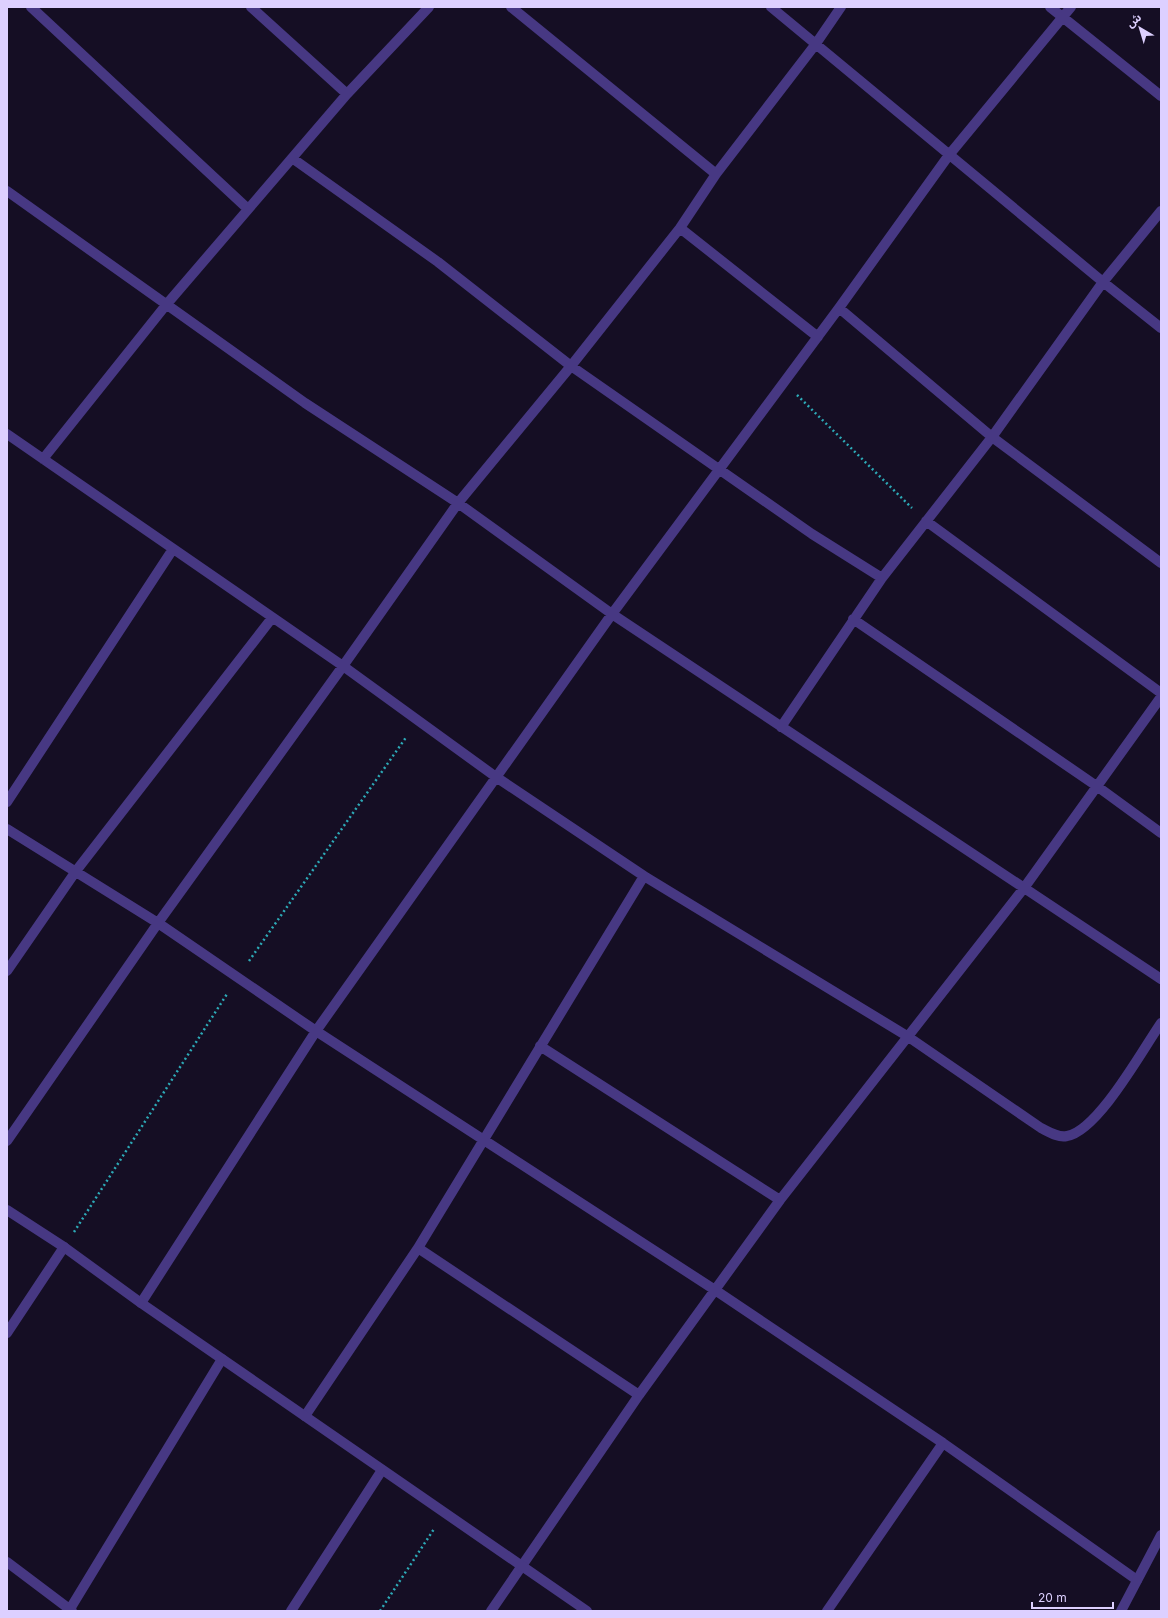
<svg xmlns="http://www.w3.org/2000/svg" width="1168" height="1618" font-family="Inter,'Noto Sans Arabic',sans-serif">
<rect width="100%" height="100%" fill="#150e24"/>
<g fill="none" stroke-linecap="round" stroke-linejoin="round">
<path stroke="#2daab7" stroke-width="2.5" stroke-dasharray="2 3" stroke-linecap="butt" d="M797 395 912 508
M249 961 407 736
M74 1232 227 994
M380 1611 434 1529"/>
<path stroke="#473883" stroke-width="10" d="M31 7 248 209
M251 7 347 94
M511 7 716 174
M771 7 1103 282 1161 328
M1050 7 1161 96
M292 158 438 262 571 366 812 534 882 578
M7 191 305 403 458 503 612 614 1161 979
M680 228 818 337
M839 308 992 437 1161 563
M7 434 343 666 496 777 644 876 907 1036 1041 1128C1049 1132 1058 1138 1067 1136 1098 1131 1143 1049 1161 1023
M43 459 166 305 347 94 429 7
M926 521 1161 693
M853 619 1098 787 1161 833
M781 727 882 578 992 437 1103 282 1161 211
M7 802 173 549
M7 829 158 923 316 1031 715 1290 943 1443 1137 1580
M7 971 76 871 272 618
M540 1046 780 1200
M7 1141 158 923 343 666 458 503 571 366 680 228 716 174 815 45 841 7
M418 1248 639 1395
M141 1303 316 1031 612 614 839 308 949 155 1071 7
M7 1333 64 1247
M305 1416 418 1248 644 876
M7 1562 72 1611
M70 1609 222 1359
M291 1611 382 1470
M491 1611 639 1395 780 1200 1024 888 1161 697
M827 1611 943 1443"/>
<path stroke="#473883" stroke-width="10" d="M7 1210 64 1247 141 1303 587 1611
M1121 1611 1161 1535"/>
</g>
<rect width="1168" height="1618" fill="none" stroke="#ddd0ff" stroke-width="16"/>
<g transform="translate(1140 28) rotate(322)" stroke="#150e24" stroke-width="3" paint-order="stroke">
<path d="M0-3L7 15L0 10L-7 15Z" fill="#ddd0ff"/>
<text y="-6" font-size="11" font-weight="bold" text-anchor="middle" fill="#ddd0ff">ش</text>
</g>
<path d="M1032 1602v6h81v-6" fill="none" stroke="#ddd0ff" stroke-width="2"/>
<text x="1038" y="1602" font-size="12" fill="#ddd0ff" stroke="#150e24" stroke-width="3" paint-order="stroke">20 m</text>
</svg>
